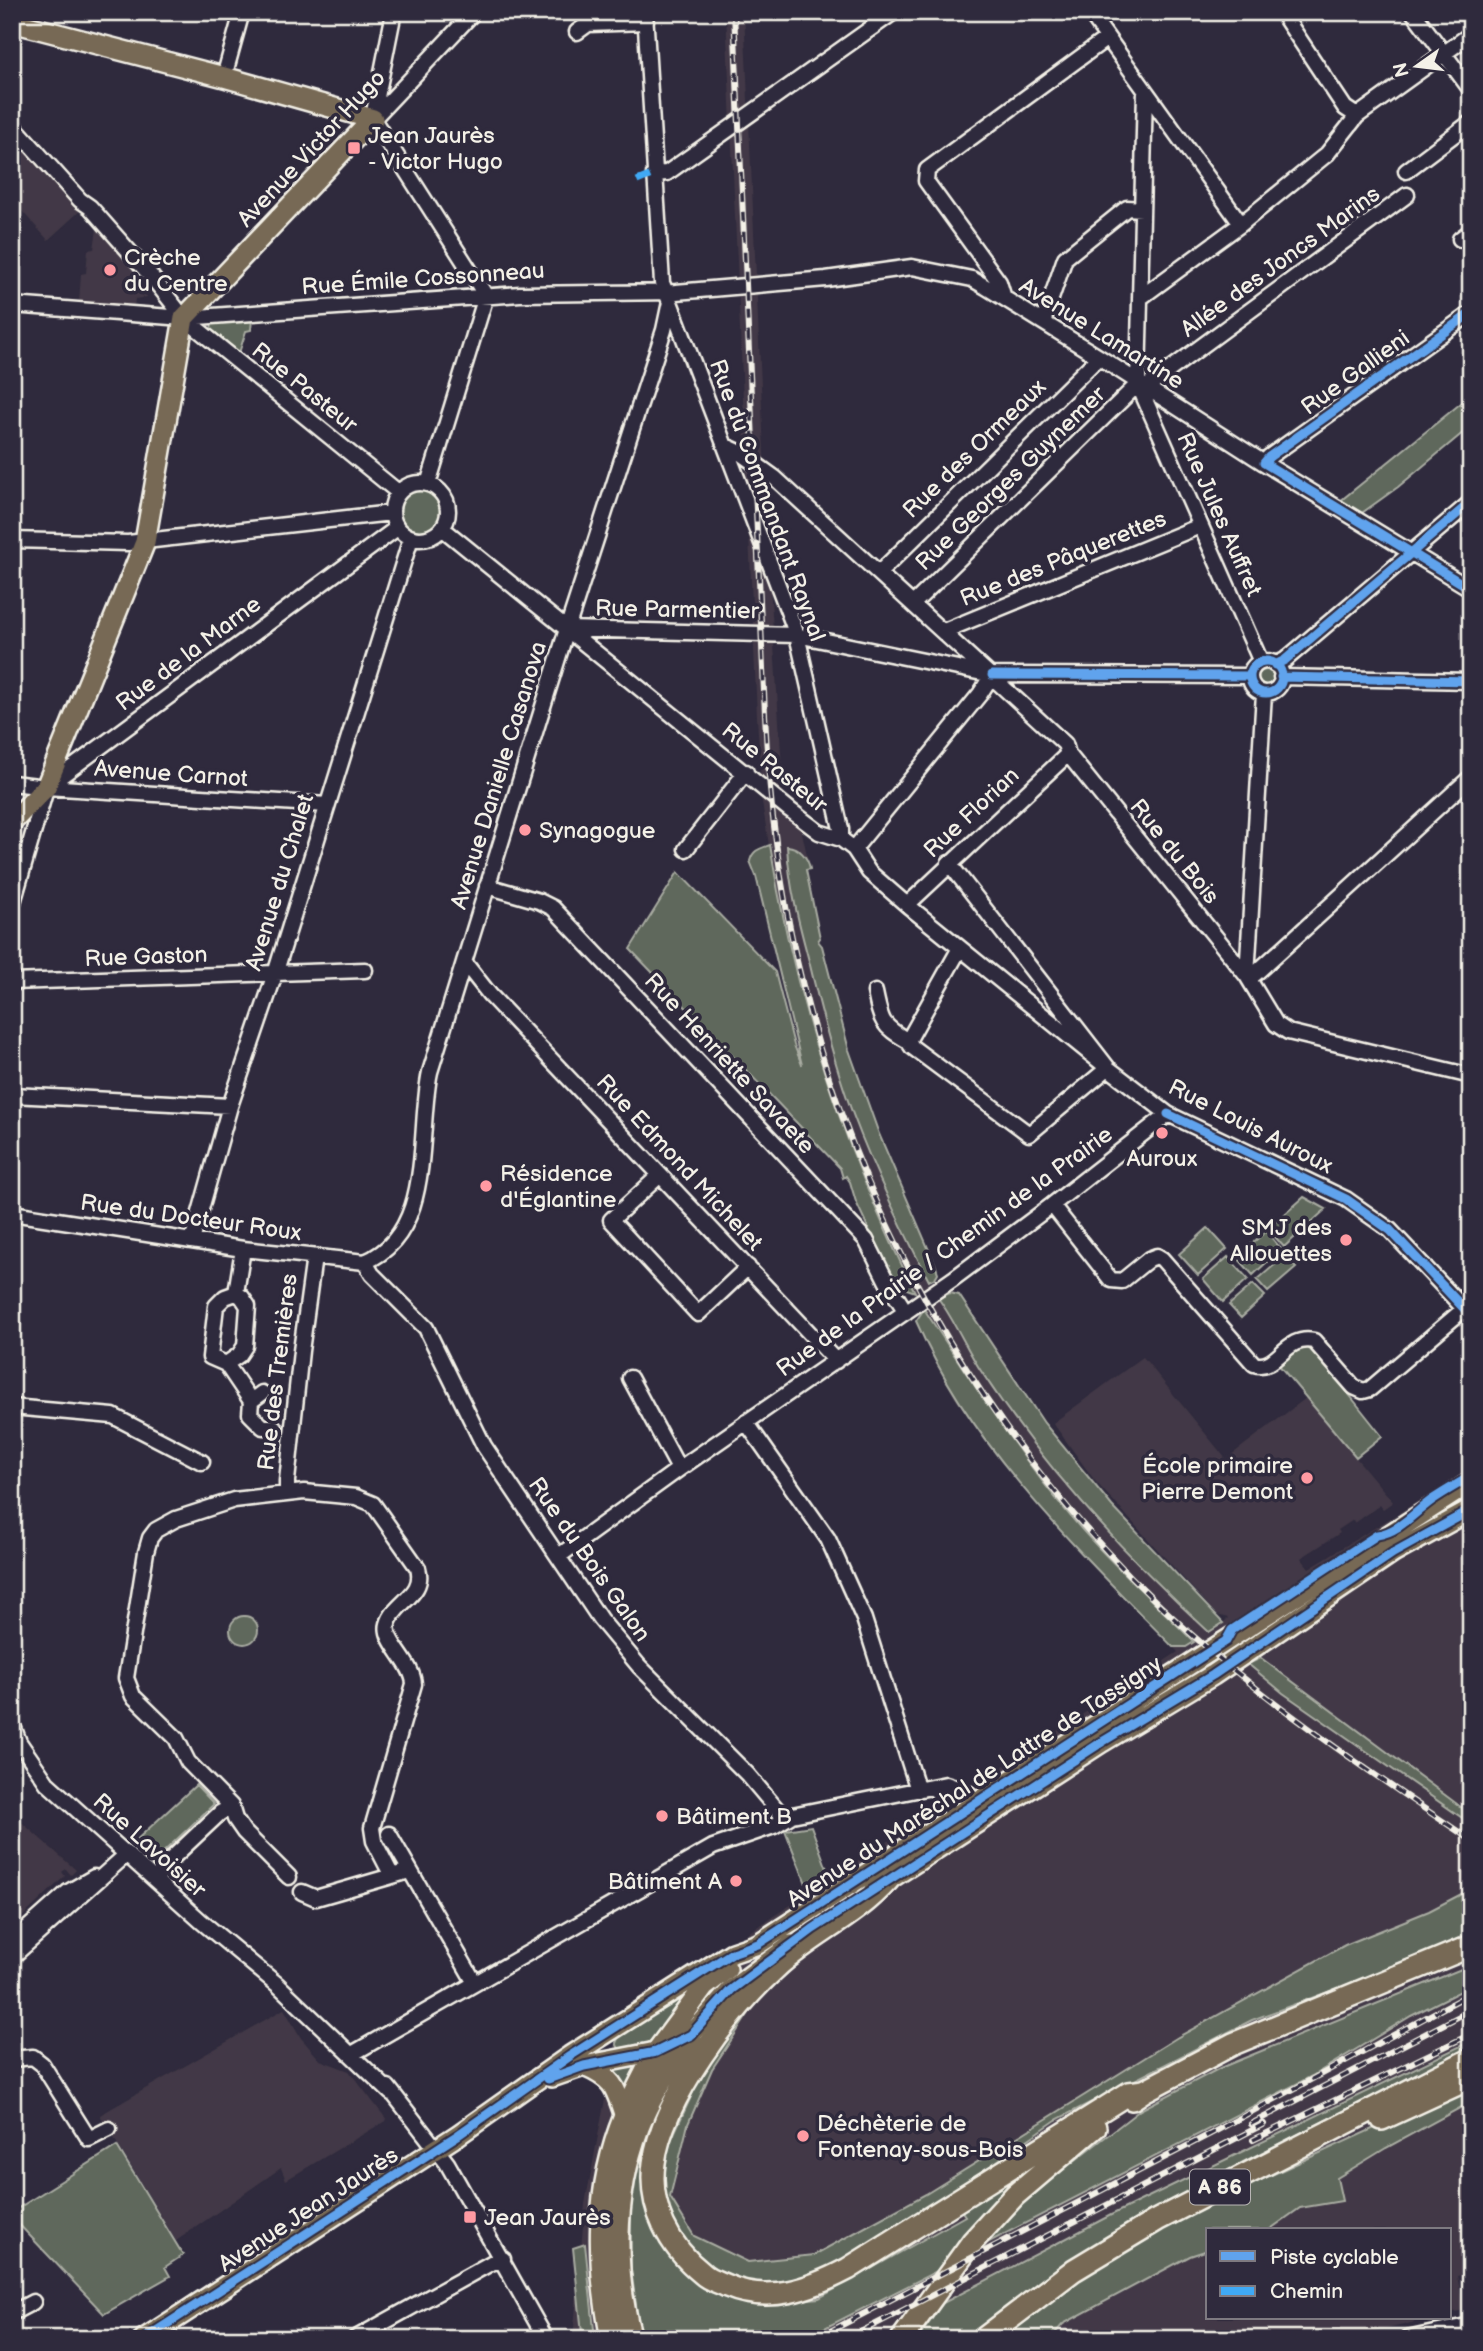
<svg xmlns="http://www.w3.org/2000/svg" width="1483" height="2351" font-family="'Balsamiq Sans',sans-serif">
<rect width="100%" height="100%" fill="#2f2a3d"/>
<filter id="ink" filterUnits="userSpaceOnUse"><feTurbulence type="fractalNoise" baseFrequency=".0143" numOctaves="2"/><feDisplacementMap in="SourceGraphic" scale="14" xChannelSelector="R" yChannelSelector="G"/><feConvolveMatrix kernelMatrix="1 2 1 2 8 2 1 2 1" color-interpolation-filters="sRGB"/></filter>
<g filter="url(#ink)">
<path fill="#423946" d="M726 12H744L770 584 785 814 801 828 810 869 806 870 820 938 818 941 822 946 849 1050 879 1134 935 1264 938 1273 929 1281 938 1298 950 1293 1037 1414 1112 1506 1223 1623 1228 1618 1217 1615 1095 1481 1053 1423 1143 1357 1226 1459 1306 1398 1393 1502 1383 1509 1380 1505 1355 1523 1353 1520 1338 1530 1340 1533 1301 1558 1309 1568 1471 1469V2273L1457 2276 1464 2310 1450 2313V2230H1208V2318H1431L1347 2339H573L585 2204 621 2016 1178 1652 1070 1542 1020 1483 955 1398 929 1350 916 1321 924 1308 915 1292 901 1287 856 1202 850 1181 846 1176 843 1178 840 1168 830 1158 832 1154 799 1055 756 876 750 861 752 853 757 849 769 845 762 802 757 716Z
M12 133 81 210 48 240 12 200Z
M97 229 150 287 145 292 147 297 135 299 134 307 79 302 81 274 86 273 88 250 94 249Z
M12 1814 76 1870 71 1875 66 1869 62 1872 65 1876 14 1925 12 1922Z
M284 2009 301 2038 320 2060 349 2071 387 2120 286 2180 281 2168 176 2241 100 2115Z"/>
<path fill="#5e675b" stroke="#a9aca2" stroke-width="2" d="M252 319 251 330 246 331 239 353 211 329 213 322Z
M1471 395V426L1398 487 1359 515 1339 502Z
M399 510a21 21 0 1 1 42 0a21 21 0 1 1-42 0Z
M1258 678a8 8 0 1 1 16 0a8 8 0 1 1-16 0Z
M770 845C795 1004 843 1149 915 1292L901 1287 888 1270 856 1202 850 1182 846 1176 843 1178 840 1168 630 949 678 872 775 972 794 1045 802 1065 756 876 750 861C753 850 759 849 770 845Z
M787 846C799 847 808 857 810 869L806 870 820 938 818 941 822 946 849 1050 879 1134 935 1264 938 1273 935 1278 929 1281C898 1221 868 1159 846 1095 831 1051 820 1007 809 961 799 924 789 885 787 846Z
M1304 1197 1326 1209 1284 1247 1268 1229Z
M1208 1228 1227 1249 1198 1275 1179 1254Z
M1266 1231 1281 1249 1253 1275 1237 1257Z
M1285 1256 1296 1268 1268 1292 1257 1280Z
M1228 1257 1248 1279 1223 1302 1203 1279Z
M1253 1284 1265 1296 1241 1318 1229 1305Z
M950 1293 959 1295 1044 1423 1112 1506 1223 1623 1209 1632C1124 1554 1045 1469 981 1371 966 1348 955 1321 938 1298Z
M924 1309C973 1383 1020 1458 1078 1525 1114 1567 1156 1603 1194 1642L1186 1647H1173C1076 1548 972 1449 916 1321Z
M1306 1346 1313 1349 1382 1436 1356 1457 1278 1364 1296 1348Z
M230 1630a14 14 0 1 1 28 0a14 14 0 1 1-28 0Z
M1261 1658 1457 1804 1471 1815V1824L1283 1693 1248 1664Z
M196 1785 214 1804 154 1861 148 1856 147 1852 133 1843Z
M811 1826 830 1877 809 1891 785 1830Z
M1471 1889V1934L1344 1986 1252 2020 1056 2120 918 2216 822 2274 796 2282 755 2284 726 2278 693 2253 673 2224 663 2189 667 2149 700 2077 756 1993 823 1942 759 1998 712 2069 688 2124 670 2197 694 2236 748 2262 814 2255 926 2194 1178 2037 1345 1945 1429 1911Z
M1471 1965V1986L1411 2016 1312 2076 987 2243 1028 2197 1140 2110 1220 2068Z
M701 1981 679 2004 651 2046 620 2051 616 2043 619 2036Z
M708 2029 710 2031 645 2199 660 2244 678 2265 710 2289 739 2302 761 2304 819 2298 965 2216 961 2210 1033 2166 974 2226 939 2270 803 2339H641L631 2270V2186L653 2123C654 2099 692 2050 708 2029Z
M1471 2041V2047L1247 2160 1123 2228 1030 2291 972 2339H918L943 2303 1111 2215Z
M641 2061 625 2097 604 2068Z
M1471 2084V2102L1386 2148 1337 2178 1342 2201 1300 2208 1269 2230H1208V2250L1190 2256 1063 2324 1050 2339H1002L1069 2286 1156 2232 1252 2184Z
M117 2146 183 2255 165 2267 170 2276 104 2314 12 2217V2212Z
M585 2244 595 2339H584L582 2333 573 2248Z"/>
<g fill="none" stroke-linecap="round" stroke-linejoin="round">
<g stroke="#f4f1e8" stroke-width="19">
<path id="minor" d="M1089 12 1241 224
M1413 12 1471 90
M1282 13 1345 108 1357 116
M577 32 588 24 646 22
M224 77 242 12
M1145 90 1138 384 1261 662
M373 117 394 12
M373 119 486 296
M373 119 474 12
M12 124 80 200 90 207 151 276 184 318 398 492
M1406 171 1471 122
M654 174 667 173 894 12
M1460 239 1471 231
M1004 298 999 282 926 181 927 170 1107 38
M1140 298 1241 224 1327 154 1357 116 1471 34
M670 302 797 635 841 829V839
M12 305 184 318 520 294 676 292 826 279 912 267 972 279 986 287 1099 357 1264 463 1471 589
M1043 322 1065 258 1127 208 1142 209
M1145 388 1407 195
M726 446 739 452 775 478 1065 744 1068 754 1247 976 1276 1024 1288 1032 1471 1076
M1264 463 1269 457 1471 313
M392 511a28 28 0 1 1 56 0a28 28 0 1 1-56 0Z
M428 484 486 296
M442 528 790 810 819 832 841 839 854 849 869 872 907 905 1108 1068
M12 540 128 543 391 513
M880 572 1099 357
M913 604 1138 384
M567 629 797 635 992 675 1250 676
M944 631 1200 526
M1250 677a16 16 0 1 1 32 0a16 16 0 1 1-32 0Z
M1275 665 1285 660 1471 502
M1281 677 1471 681
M12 783 46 787 327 805
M46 787 397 528
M686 849 746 772
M854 849 980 694 992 675
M949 863 1108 1068 1168 1114 1346 1199 1390 1230 1471 1316
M487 886 539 901 553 908 866 1240 887 1282 906 1312
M907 905 1068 754
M12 906 46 789
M960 948 908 1041 912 1047 1029 1134 1108 1068
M464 962 490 995 836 1361
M1247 976 1255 974 1471 777
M1247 976 1264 693
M12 982 365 970
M875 992C881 1022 882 1026 908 1041
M12 1095 230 1106
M660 1175 611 1220 698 1314 748 1267
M1052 1205 1111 1280 1122 1281 1149 1259 1157 1256 1162 1259 1254 1364C1277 1372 1285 1334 1314 1341L1354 1387 1363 1391 1370 1389 1464 1309
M12 1213 243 1249 365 1262C435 1233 417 1131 430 1072L567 629 664 330 670 302 662 283 645 12
M192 1241 230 1106 275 974 411 538
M365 1262 372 1274 426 1328 484 1446 600 1619 639 1666 748 1775 785 1819
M236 1293 225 1297 216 1306 210 1357 226 1364 251 1401 250 1414 263 1427H274
M236 1293 243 1249
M226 1364 239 1355 245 1346 248 1306 242 1297 236 1293
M630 1378 679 1469
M251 1401 262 1393
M12 1407 113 1416 202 1462
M746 1422 828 1539 864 1619 918 1790
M287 1492V1481L301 1351 314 1257
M559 1556 679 1469 953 1279 1052 1205 1168 1114
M12 1723 19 1742 47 1783 202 1922 278 1985 391 2093
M932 1787 941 1795 954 1817
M389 1834 475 1983
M289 1877 244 1832 235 1819 231 1806 188 1762 176 1738 133 1696 126 1678 146 1552 150 1538 156 1530 176 1519 234 1500 304 1492 356 1497 373 1504 418 1568C426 1595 394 1602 388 1624 383 1641 413 1663 414 1684L372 1828 374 1841 392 1876 409 1871
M156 1879 169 1861 220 1813 231 1807
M302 1892 316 1898 392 1876
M12 1942 68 1892 94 1877
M12 1957 127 1854
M352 2054 713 1847 774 1826 792 1815 946 1784C961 1789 978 1793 977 1812
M12 2059 33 2057 42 2064 89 2139 109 2129
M388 2087 447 2163 546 2339
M12 2313 33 2302
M354 2339 491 2263 503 2259
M1407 2339 1471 2325"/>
</g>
<g stroke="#f4f1e8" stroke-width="24">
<path id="major" d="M12 22 224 77 373 119 184 318 145 542 46 787 12 822
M874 1889 1102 1742 1213 1675 1393 1553 1471 1510
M658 2049 704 1987 727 1969
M584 2066C614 2079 615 2086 625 2117
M552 2077 584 2066 656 2052 691 2035 731 1990 791 1945
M144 2339 458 2135 570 2056 732 1953 758 1944 1471 1482"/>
</g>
<g stroke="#f4f1e8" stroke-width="26">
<path id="highway" d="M888 1880C856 1916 815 1933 780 1964 732 2007 662 2098 654 2163 648 2207 669 2247 703 2274 709 2280 719 2282 727 2286 769 2304 810 2289 848 2269L1129 2093 1144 2091
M1132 2099 1144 2091 1233 2044 1471 1946
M1382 2119 1471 2078
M612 2339C597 2262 595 2189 625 2116 634 2094 646 2073 656 2052
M631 2339C611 2265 613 2183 644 2113 656 2086 675 2060 691 2035
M902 2339 973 2241 1015 2195 1095 2127
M983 2339 1074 2270 1157 2220 1471 2059"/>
</g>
<use href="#minor" stroke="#2f2a3d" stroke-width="14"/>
<use href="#major" stroke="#776954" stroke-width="19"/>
<use href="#highway" stroke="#776954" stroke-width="21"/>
<g stroke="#f4f1e8" stroke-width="6">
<path id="rail" d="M734 12 765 714C769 807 781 899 804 990 864 1234 1002 1466 1190 1633 1277 1710 1374 1775 1471 1840
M1251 2124 1471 2010
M1253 2140 1471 2034
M815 2339 1214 2132 1471 1993
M847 2339 1264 2124"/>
</g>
<use href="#rail" stroke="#2f2a3d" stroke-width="3.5" stroke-dasharray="10" stroke-linecap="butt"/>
<path stroke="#3fa9f5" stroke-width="7" stroke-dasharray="14 7" stroke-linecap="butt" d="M637 181 654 174"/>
<g stroke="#2f2a3d" stroke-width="13">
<path id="cycleway" d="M1471 313 1269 457 1264 463 1471 589
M1250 677a16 16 0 1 1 32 0a16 16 0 1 1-32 0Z
M1275 665 1285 660 1471 502
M992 675 1250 676
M1281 677 1471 681
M1168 1114 1346 1199 1390 1230 1471 1316
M548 2079 584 2066 656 2052 691 2035 731 1990 813 1929 1102 1742 1213 1675 1393 1553 1471 1510
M144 2339 458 2135 570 2056 732 1953 758 1944 1226 1641 1232 1630 1377 1535C1399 1532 1415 1512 1432 1500 1445 1491 1458 1484 1471 1476"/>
</g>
<use href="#cycleway" stroke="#60a3ed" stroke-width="9"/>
</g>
</g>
<g fill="#ff9aa2" stroke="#2f2a3d" stroke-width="2.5">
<rect x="347" y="141" width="14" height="14" rx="3.5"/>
<circle cx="110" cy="270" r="7"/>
<circle cx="525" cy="830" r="7"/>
<circle cx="1162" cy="1133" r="7"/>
<circle cx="486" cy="1186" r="7"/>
<circle cx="1346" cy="1240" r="7"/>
<circle cx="1307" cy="1478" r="7"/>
<circle cx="662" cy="1816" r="7"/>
<circle cx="736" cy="1881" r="7"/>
<circle cx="803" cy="2136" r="7"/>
<rect x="463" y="2210" width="14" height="14" rx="3.5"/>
</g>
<g text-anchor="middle" stroke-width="7" stroke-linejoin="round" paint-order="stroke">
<rect fill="#2f2a3d" stroke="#b9b5b5" stroke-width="2" x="1190" y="2169.5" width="60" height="35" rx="5"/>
<g font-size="21" font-weight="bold" fill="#f4f1e8">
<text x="1220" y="2194">A 86</text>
</g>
<g font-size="23" fill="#f4f1e8" stroke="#2f2a3d" text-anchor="start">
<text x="368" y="143">Jean Jaurès<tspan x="368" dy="26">- Victor Hugo</tspan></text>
<text x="124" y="265">Crèche<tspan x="124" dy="26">du Centre</tspan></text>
<text x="539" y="838">Synagogue</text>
<text x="1162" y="1166" text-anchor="middle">Auroux</text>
<text x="500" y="1181">Résidence<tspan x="500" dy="26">d'Églantine</tspan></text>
<text x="1332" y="1235" text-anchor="end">SMJ des<tspan x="1332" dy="26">Allouettes</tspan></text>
<text x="1293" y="1473" text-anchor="end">École primaire<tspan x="1293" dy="26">Pierre Demont</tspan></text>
<text x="676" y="1824">Bâtiment B</text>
<text x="722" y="1889" text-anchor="end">Bâtiment A</text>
<text x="817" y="2131">Déchèterie de<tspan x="817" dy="26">Fontenay-sous-Bois</tspan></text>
<text x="484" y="2225">Jean Jaurès</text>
</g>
<g font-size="23" fill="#f4f1e8" stroke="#2f2a3d">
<text transform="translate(311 148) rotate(-47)" y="8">Avenue Victor Hugo</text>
<text transform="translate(1280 261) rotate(-36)" y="8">Allée des Joncs Marins</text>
<text transform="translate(423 278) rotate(-4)" y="8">Rue Émile Cossonneau</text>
<text transform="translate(1102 333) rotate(32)" y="8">Avenue Lamartine</text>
<text transform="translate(1355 372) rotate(-36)" y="8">Rue Gallieni</text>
<text transform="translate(305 387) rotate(39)" y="8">Rue Pasteur</text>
<text transform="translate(974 448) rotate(-44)" y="8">Rue des Ormeaux</text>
<text transform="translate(1010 478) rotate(-44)" y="8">Rue Georges Guynemer</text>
<text transform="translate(768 500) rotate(70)" y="8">Rue du Commandant Raynal</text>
<text transform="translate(1220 514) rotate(66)" y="8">Rue Jules Auffret</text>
<text transform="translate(1063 558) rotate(-22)" y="8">Rue des Pâquerettes</text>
<text transform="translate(677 609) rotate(1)" y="8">Rue Parmentier</text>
<text transform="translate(188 653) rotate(-37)" y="8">Rue de la Marne</text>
<text transform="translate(775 767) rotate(39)" y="8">Rue Pasteur</text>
<text transform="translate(171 773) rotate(4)" y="8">Avenue Carnot</text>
<text transform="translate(498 775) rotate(-73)" y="8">Avenue Danielle Casanova</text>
<text transform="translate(971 812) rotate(-43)" y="8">Rue Florian</text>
<text transform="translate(1175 851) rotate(51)" y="8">Rue du Bois</text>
<text transform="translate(279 882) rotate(-73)" y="8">Avenue du Chalet</text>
<text transform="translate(146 956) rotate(-2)" y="8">Rue Gaston</text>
<text transform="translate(730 1063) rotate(47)" y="8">Rue Henriette Savaete</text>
<text transform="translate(1251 1126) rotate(27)" y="8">Rue Louis Auroux</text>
<text transform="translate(680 1162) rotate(47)" y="8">Rue Edmond Michelet</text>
<text transform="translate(191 1217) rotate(8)" y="8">Rue du Docteur Roux</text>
<text transform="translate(944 1251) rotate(-36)" y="8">Rue de la Prairie / Chemin de la Prairie</text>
<text transform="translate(277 1372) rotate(-83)" y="8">Rue des Tremières</text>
<text transform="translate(590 1559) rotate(55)" y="8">Rue du Bois Galon</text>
<text transform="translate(974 1781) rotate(-33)" y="8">Avenue du Maréchal de Lattre de Tassigny</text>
<text transform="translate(150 1845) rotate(42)" y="8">Rue Lavoisier</text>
<text transform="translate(308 2209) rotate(-33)" y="8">Avenue Jean Jaurès</text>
</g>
</g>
<rect width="1483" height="2351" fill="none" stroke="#2f2a3d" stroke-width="42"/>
<rect x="21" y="21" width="1441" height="2309" fill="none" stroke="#f4f1e8" stroke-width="2.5" filter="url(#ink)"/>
<rect x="1206" y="2228" width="245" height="91" fill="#2f2a3d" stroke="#7e7a81" stroke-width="2"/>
<rect x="1220" y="2251" width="35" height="10" fill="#60a3ed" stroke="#7e7a81" stroke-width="2"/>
<text x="1270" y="2264" font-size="21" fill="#f4f1e8">Piste cyclable</text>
<rect x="1220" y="2286" width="35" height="10" fill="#3fa9f5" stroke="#7e7a81" stroke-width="2"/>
<text x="1270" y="2298" font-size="21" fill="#f4f1e8">Chemin</text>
<g transform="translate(1417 66) rotate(256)" stroke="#2f2a3d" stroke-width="5" paint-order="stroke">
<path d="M0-5L12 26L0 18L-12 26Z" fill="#f4f1e8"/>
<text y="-10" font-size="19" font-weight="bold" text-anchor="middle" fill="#f4f1e8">N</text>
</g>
</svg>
